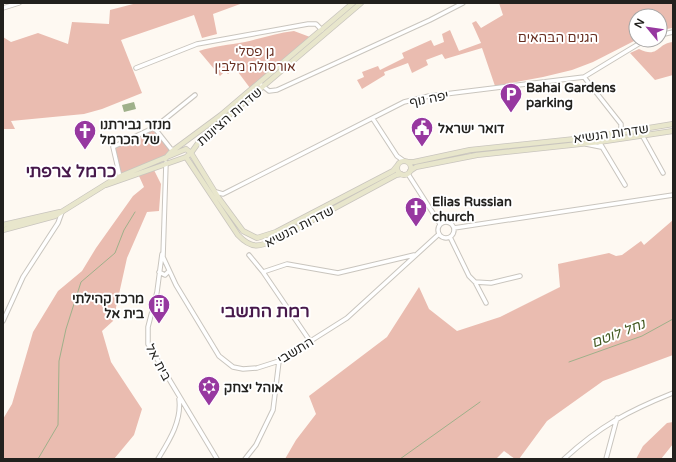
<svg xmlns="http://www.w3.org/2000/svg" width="676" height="462" font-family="'Varela Round',Heebo,sans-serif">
<rect width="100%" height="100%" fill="#fef9f2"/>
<path fill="#eabcb0" d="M137 3H243L213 14 217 34 202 38 194 15 121 40 142 93 102 109 84 114 11 121 15 129H3V37L11 42 38 33 68 44 72 22 109 24 110 10Z
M499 3H673V28L660 30V16H636V40L593 62 572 70 543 77 495 86 482 48 445 59 442 54 426 60 428 65 412 73 408 63 384 72 385 75 362 89 357 80 364 77 362 72 378 66 380 70 404 58 402 53 431 40 434 46 444 42 442 34 450 30 459 51 481 43 472 23 476 21 481 28 503 15Z
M294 31 310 37 250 88 235 68 228 74 225 71 220 76 199 51C214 46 229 45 245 42 262 38 277 33 294 31Z
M673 42V75L655 80 630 53 639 49C659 59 657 43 673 42Z
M152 130 156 131 170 151 162 159 120 174 115 148Z
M154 170 161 184 159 211 147 212 127 258 113 321 102 331 111 362 142 409 134 435 114 459H3V419L12 404 33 332 58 291 82 271 96 248 133 196 144 187 139 176Z
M673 220V355L603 381 547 421 519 459H515L504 451 496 459H285L296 440 316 414 309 396 387 337 419 287 429 309 457 331 500 317 560 287 558 264 609 253 616 256 622 255 641 241 644 245Z
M673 422V444L661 459H636L643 446 667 423Z"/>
<path fill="#9fb08a" d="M134 102 136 109 124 112 122 105Z"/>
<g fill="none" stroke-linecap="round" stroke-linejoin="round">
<path stroke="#9fb08a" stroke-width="1" d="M569 362 642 336 673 319
M38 459 58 425 59 361 66 329 81 282 115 253 124 230 135 212
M400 459 480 402"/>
<g stroke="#c9c5be" stroke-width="5.5">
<path id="street" d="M3 8 19 3
M660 35 673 32
M136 68 197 44 308 24H316L322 30
M584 77 621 124V128L618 133
M259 83 269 91 277 90 430 20 463 3
M373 119 397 156 404 161
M154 128 195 95
M642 135 663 173
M594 137 598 140 625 185
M586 144 601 147
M166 163 163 257 176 285 219 356 233 367 243 369 257 368 279 361 347 318 439 234
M408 174 440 224
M120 177 113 147 153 128 156 130 171 149 174 150
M216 192 223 194 404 102 429 96 584 77 645 40
M438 230a8 8 0 1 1 16 0a8 8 0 1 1-16 0Z
M454 228 673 195
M450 237 469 276 475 282 486 303
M162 254 157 292 148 327V344L217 459
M249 255 263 272 310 341
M159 272 165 275 169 271
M263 272 287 264 338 273 414 255
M475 282 491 283 520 276
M3 321 23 277 58 223 62 212
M158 459C169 441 182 421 179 399
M245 459 256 445 273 410 279 361
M564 459C600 426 628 411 673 393
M606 459 617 418"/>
</g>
<g stroke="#c9c5be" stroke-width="6">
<path id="secondary" d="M186 149 191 153 218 197 243 231 257 238 276 232 393 171 397 166
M186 157 238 235C253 251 261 246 279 238L396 175 401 174
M165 159 171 152 221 115 353 3
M397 168a7 7 0 1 1 14 0a7 7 0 1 1-14 0Z
M408 162H414L470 150 594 137 673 124
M410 171 416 167 477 155 599 142 673 131
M106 185 186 157 191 153 201 139 361 3
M3 225 60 212
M3 230 55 216 116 178 186 149"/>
</g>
<use href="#street" stroke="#fff" stroke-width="3.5"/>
<use href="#secondary" stroke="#e8e6cc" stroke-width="4.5"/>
</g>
<defs>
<g id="parking-pin" transform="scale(1.15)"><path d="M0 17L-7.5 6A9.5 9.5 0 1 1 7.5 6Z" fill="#9738a0" stroke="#fff"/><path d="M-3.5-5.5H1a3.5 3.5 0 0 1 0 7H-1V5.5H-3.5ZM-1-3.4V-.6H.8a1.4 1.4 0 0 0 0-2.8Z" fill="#fff"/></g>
<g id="civic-pin" transform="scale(1.15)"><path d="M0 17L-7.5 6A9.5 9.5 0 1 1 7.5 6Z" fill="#9738a0" stroke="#fff"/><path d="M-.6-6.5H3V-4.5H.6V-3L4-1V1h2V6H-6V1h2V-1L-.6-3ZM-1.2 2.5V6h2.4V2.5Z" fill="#fff"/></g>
<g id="church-pin" transform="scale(1.15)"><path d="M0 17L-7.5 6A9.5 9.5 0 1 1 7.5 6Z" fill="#9738a0" stroke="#fff"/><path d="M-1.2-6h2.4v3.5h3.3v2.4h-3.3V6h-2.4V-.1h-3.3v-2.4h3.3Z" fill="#fff"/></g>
<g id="building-pin" transform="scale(1.15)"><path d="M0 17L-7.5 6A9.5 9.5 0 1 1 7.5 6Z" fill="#9738a0" stroke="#fff"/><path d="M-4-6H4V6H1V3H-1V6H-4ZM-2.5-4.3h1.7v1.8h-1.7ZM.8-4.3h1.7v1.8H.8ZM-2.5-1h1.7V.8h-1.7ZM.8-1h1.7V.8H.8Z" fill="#fff"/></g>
<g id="synagogue-pin" transform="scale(1.15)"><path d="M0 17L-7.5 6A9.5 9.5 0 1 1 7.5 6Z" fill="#9738a0" stroke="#fff"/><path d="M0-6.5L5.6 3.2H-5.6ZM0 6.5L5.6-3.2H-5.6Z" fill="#fff"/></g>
</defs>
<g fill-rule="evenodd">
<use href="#parking-pin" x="511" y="94"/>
<use href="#civic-pin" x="422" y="128"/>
<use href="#church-pin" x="85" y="131"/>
<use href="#church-pin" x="416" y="208"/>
<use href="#building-pin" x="159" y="305"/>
<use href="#synagogue-pin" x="209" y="387"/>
</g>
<g text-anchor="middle" stroke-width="4" stroke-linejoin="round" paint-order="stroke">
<g font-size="13" fill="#672e20" stroke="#fff">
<text x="558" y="42">הגנים הבהאים</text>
<text x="255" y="56">גן פסלי<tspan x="255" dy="15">אורסולה מלבין</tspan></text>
</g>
<g font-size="13" font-weight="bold" fill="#22211e" stroke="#fff" text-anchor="start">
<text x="526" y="92">Bahai Gardens<tspan x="526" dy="15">parking</tspan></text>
<text x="100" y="129">מנזר גבירתנו<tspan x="100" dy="15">של הכרמל</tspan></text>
<text x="438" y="133">דואר ישראל</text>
<text x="432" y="206">Elias Russian<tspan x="432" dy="15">church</tspan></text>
<text x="144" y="303" text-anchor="end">מרכז קהילתי<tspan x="144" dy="15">בית אל</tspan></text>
<text x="224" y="392">אוהל יצחק</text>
</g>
<g font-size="13" fill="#22211e" stroke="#fff">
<text transform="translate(429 98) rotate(-11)" y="5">יפה נוף</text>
<text transform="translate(229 116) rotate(-41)" y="5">שדרות הציונות</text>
<text transform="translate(611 133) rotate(-8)" y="5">שדרות הנשיא</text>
<text transform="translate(299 226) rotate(-27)" y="5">שדרות הנשיא</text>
<text transform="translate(295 350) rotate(-31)" y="5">התשבי</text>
<text transform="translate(159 362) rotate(62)" y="5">בית אל</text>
</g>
<g font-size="14" font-style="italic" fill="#425820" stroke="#fff">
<text transform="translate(618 333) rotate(-21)" y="5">נחל לוטם</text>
</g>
<g font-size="17" font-weight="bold" fill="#47194b" stroke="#fff">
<text x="71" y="177">כרמל צרפתי</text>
<text x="265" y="317">רמת התשבי</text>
</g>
</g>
<rect width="676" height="462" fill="none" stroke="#22211e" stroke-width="8"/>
<g transform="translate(648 28) rotate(299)"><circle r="19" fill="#ffffff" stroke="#a7a6a5"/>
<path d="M0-3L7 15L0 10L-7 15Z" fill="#9738a0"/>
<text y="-6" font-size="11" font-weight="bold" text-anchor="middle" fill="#22211e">N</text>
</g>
</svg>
